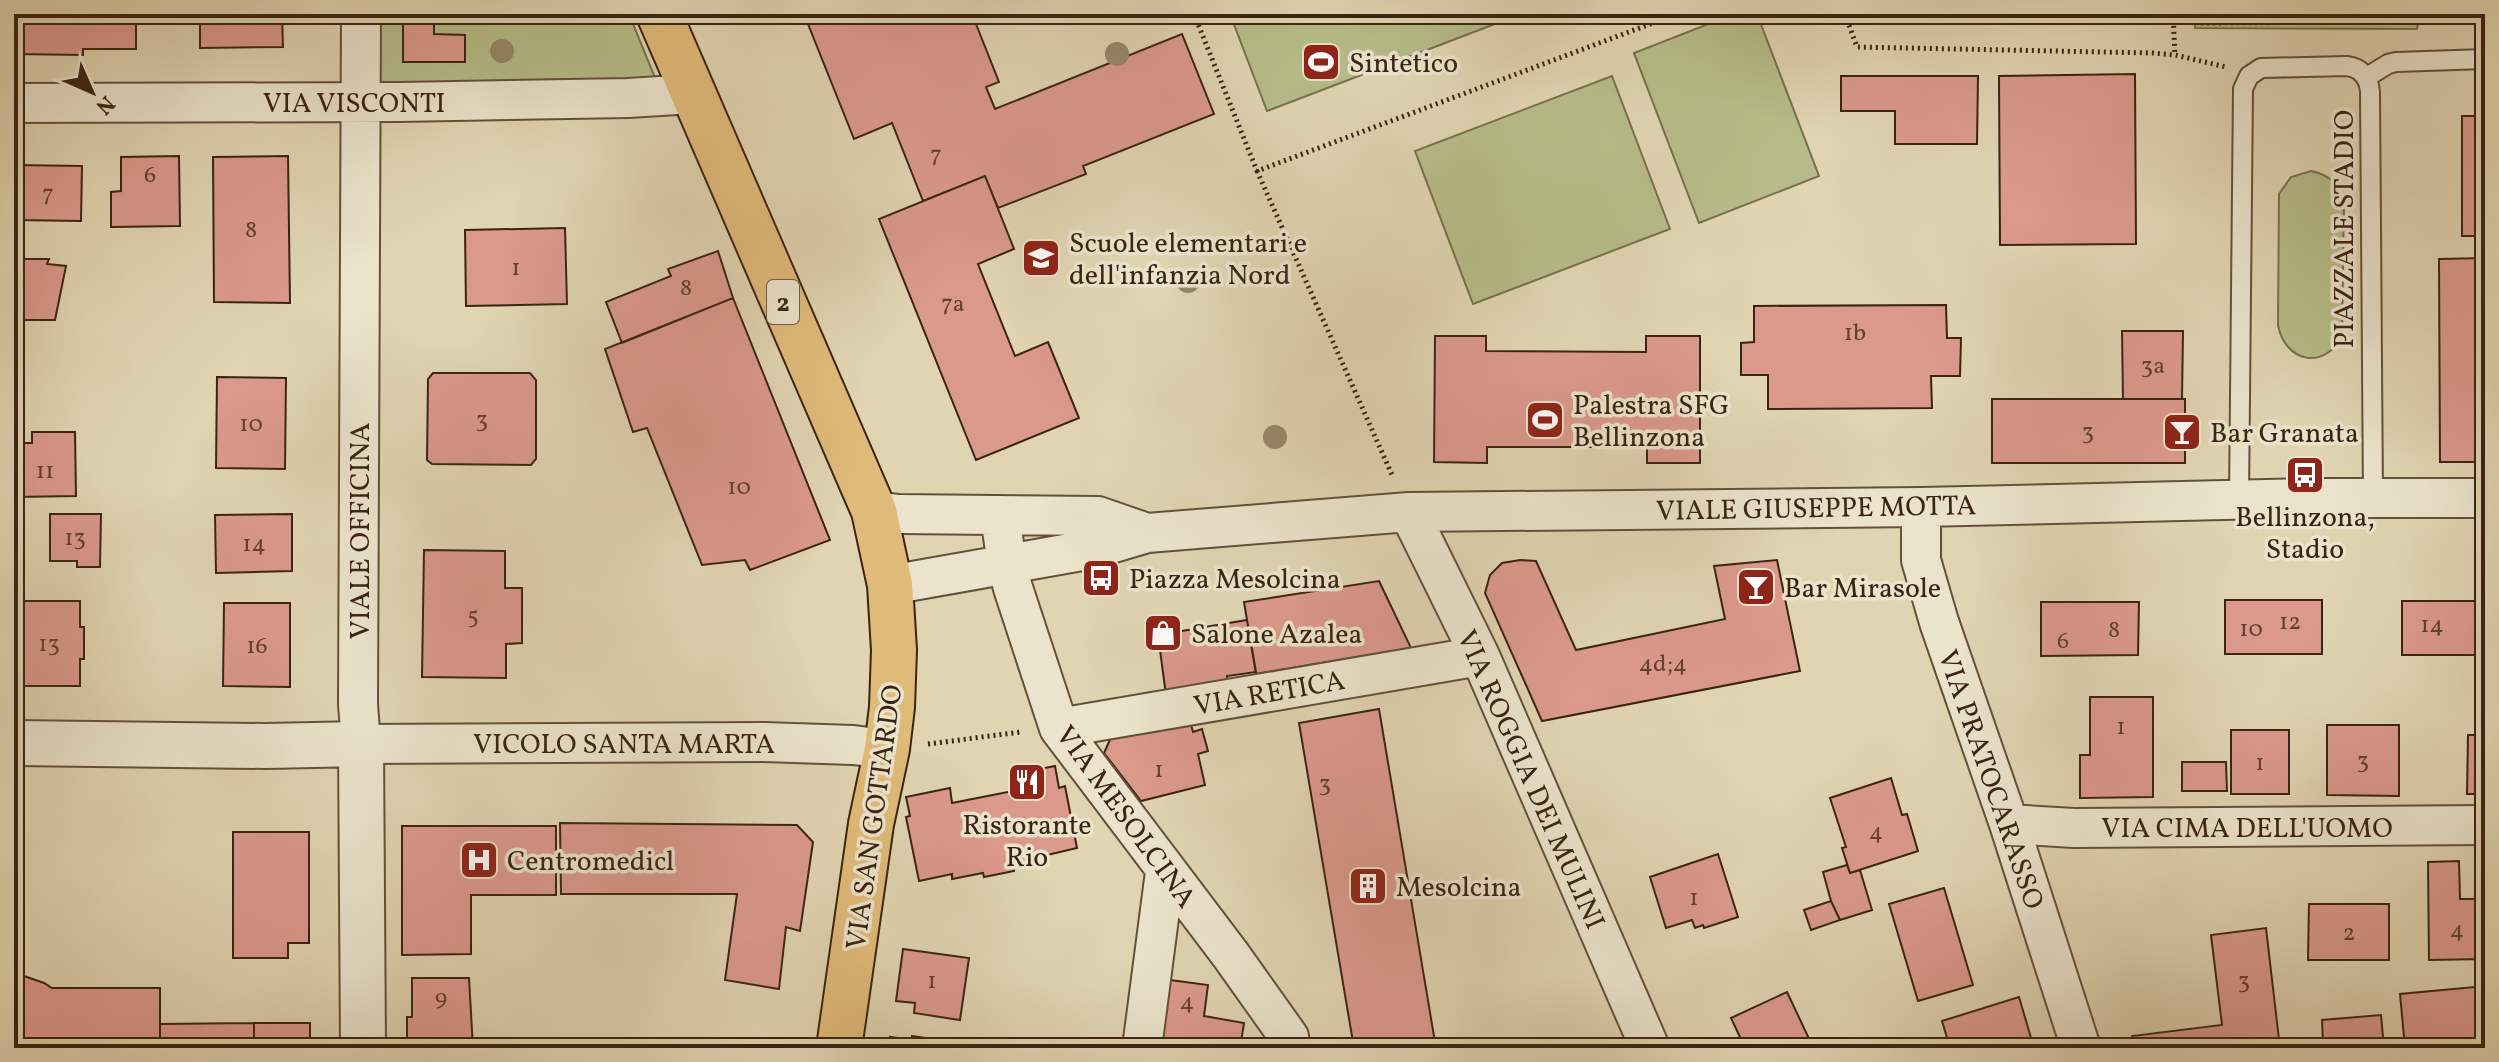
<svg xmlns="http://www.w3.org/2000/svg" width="2499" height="1062" font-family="Vollkorn,serif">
<rect width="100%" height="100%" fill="#e0d4b1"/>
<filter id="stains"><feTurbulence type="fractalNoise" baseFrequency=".0025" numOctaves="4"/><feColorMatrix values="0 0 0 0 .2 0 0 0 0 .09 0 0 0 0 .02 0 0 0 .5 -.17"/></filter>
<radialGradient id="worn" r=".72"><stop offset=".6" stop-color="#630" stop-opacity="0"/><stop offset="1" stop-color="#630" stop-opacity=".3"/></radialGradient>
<path fill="#b6bc89" stroke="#78704e" stroke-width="2" d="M356 14H629L660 90 352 89Z
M1230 14H1521L1267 111Z
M1734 14H1757L1819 176 1699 223 1634 53Z
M1880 14H2079L1882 19Z
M2191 14H2419L2417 29 2195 28V15Z
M1612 76 1670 229 1473 304 1415 151Z
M2311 171C2331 175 2340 185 2344 205L2342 336C2324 371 2285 362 2278 325L2279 194 2291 177Z"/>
<path fill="#db998b" stroke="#3b2412" stroke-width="2" d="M14 14H136V49H83V55L14 54Z
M200 14H282L283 47 200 48Z
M403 14H434V34L465 35V62H403Z
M804 14H972L999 82 986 87 995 109 1182 34 1214 114 1083 166 1086 174 998 208 985 176 923 201 892 123 854 139Z
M2234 14H2384V20H2234Z
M2135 74 2136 244 2000 245 1999 76Z
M1841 76H1978L1977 144H1895V111H1841Z
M2462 116H2485V236H2462Z
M179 156 180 226 111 227V192L121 191V157Z
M288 156 290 303 214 302 213 157Z
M14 165 82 166 81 221 14 220Z
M985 176 1014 249 978 264 1015 356 1048 342 1079 418 976 460 879 219Z
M565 228 567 304 466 306 465 230Z
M718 251 733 298 622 343 606 302 671 276 668 269Z
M2485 258V462H2440L2439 259Z
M14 259H49L47 264 66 266 55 320H14Z
M733 298 830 540 750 570 745 560 702 565 647 428 633 432 605 349Z
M1946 305 1947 338H1961L1960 376H1931L1932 408 1768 409V375H1741V343L1754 342V306Z
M2122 331H2183L2182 399H2123Z
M1435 336H1486V351L1646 352V336H1700V463H1647V447H1487V463L1434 462Z
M433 373H530L536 380V459L531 465 432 464 427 460 428 379Z
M217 377 286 378 285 469 216 468Z
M1992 399H2185V463H1992Z
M32 432H75L76 496 14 497V443H32Z
M50 514H101L100 567H77V561H50Z
M292 514V571L216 573 215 515Z
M424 550 505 551V588H522V643L506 644V678L422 677Z
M1520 560 1536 561 1576 650 1725 619 1714 566 1777 560 1800 671 1542 721 1485 593 1490 575 1502 563Z
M1379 581 1411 648 1256 674 1244 602Z
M2225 600H2322V654H2225Z
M14 601H80V627H84V659H80V686H14Z
M2402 601H2485V655H2402Z
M2041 602H2139L2138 655 2041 656Z
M224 603H290V687L223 686Z
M1247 620 1256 672 1227 676 1228 685 1166 695 1158 635Z
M2090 697H2153V797L2080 798V755H2090Z
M1379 709 1436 1048H1354L1299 723Z
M1188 714 1193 732 1202 729 1208 751 1198 754 1205 785 1141 801 1104 753 1116 726Z
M2327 725H2399V796L2327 795Z
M2231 730H2289V794H2231Z
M2468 735H2485V794H2467Z
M2182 762H2226L2227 791H2182Z
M1055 766 1059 788 1065 786 1077 848 1043 856V860L1014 866V871L984 877 983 873 952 879V874L919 881 906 817 910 816 906 797 950 788 952 803 1013 791 1010 775Z
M1891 778 1902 815 1907 814 1918 851 1850 873 1842 848 1846 847 1830 798Z
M560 823 797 825 813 842 800 931 786 927 779 989 725 980 737 894H561Z
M402 826H556V895H471V954L402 955Z
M233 832H309V943H288V958H233Z
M1718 854 1738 917 1704 928 1703 925 1695 928 1692 920 1666 928 1650 877Z
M2459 861 2460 899H2485V959L2429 960 2428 862Z
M1847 865 1850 873 1860 870 1872 910 1840 920 1831 901 1823 872Z
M1944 888 1973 985 1918 1001 1889 904Z
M1831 901 1840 920 1811 930 1804 910Z
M2309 904H2389V960H2308Z
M2266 928 2280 1048H2134L2132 1036 2222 1025 2211 935Z
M903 949 969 958 960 1020 914 1013 915 1003 896 1001Z
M24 976 44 983 52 988H160V1048H14V978Z
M412 978H469L473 1048H407V1017H412Z
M1170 980 1208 985 1204 1016 1244 1023 1240 1048H1160Z
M2485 986V1044L2443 1048H2405L2400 994Z
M1787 992 1812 1045 1806 1048H1745L1731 1018Z
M2019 997 2034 1048H1950L1942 1021Z
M2381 1015 2384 1048H2311V1043L2323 1042 2322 1020Z
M254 1023H310V1048H254Z
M254 1023V1048H160V1024Z
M912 1036 961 1043 960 1048H889L890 1037 912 1040Z"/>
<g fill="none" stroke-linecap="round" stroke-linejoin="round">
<g stroke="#64503a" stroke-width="22">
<path id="service" d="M2367 77 2388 64 2396 62 2485 59
M2239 499 2243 89 2249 76 2261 68 2347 66C2362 68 2369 78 2370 92L2373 498"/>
</g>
<g stroke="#64503a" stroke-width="42">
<path id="minor" d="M361 14 358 704 361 744 764 742 853 745 887 749
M14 103 399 102 628 98 693 94
M1921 507V560L1939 622 2009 824 2081 1048
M874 511 899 514 1098 516 1147 533
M1409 512 1480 656 1650 1048
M1000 515 1007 565 1013 588 1059 728 1230 954 1289 1037 1291 1048
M890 585 1093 549 1147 533 1409 512 1921 507 2311 498H2485
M1059 728 1480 656
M2009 824 2074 828 2485 825
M1142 1048 1165 872"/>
</g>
<g stroke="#64503a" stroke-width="48">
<path id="tertiary" d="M14 743 266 746 361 744 363 1048"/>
</g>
<g stroke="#3b2412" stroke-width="48">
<path id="primary" d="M659 14 874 511 890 585 894 650 892 707 887 749 871 824 839 1048"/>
</g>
<path stroke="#3b2412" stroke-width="5" stroke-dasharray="2 4" stroke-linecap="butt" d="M1194 14 1257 171 1677 14
M1845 14 1857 47 2153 53 2175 55 2226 67
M2173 14 2175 55
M2197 14 2198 23 2388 22 2389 14
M1257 171 1393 477
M928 744 1021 732"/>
<use href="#service" stroke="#ebe3cc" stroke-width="18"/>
<use href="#minor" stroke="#ebe3cc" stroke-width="38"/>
<use href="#tertiary" stroke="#ebe3cc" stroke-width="44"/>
<use href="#primary" stroke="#e0ba78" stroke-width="44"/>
</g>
<g fill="#96886a">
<circle cx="502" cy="51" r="12"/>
<circle cx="1117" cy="54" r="12"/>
<circle cx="1188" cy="281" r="12"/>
<circle cx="1275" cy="437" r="12"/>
</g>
<defs>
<g id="stadium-square" transform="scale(2)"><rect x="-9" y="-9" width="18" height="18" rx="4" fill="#8f2418" stroke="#ebe3cc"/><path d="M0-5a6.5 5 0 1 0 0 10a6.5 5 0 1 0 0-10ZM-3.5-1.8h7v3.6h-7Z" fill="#fff"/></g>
<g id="school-square" transform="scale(2)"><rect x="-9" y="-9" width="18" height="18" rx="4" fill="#8f2418" stroke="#ebe3cc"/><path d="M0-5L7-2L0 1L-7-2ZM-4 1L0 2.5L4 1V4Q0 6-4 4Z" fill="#fff"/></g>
<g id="bar-square" transform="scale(2)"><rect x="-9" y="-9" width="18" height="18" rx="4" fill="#8f2418" stroke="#ebe3cc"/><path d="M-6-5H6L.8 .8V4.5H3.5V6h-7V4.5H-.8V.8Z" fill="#fff"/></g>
<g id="bus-square" transform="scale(2)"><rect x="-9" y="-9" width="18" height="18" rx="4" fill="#8f2418" stroke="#ebe3cc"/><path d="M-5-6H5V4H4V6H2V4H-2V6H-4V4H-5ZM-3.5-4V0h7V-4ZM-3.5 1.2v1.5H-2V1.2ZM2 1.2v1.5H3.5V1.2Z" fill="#fff"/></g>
<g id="shop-square" transform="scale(2)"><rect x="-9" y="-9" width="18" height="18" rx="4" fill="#8f2418" stroke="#ebe3cc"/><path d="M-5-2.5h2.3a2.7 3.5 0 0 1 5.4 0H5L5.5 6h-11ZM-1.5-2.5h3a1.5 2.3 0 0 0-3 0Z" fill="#fff"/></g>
<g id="restaurant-square" transform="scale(2)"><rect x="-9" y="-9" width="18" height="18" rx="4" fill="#8f2418" stroke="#ebe3cc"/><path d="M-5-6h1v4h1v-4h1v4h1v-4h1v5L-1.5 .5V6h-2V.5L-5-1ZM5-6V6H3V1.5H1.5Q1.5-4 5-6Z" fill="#fff"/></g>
<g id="hospital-square" transform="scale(2)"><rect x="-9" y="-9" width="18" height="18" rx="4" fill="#8f2418" stroke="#ebe3cc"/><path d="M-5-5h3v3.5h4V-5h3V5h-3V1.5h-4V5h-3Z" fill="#fff"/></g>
<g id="building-square" transform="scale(2)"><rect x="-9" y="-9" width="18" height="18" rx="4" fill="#8f2418" stroke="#ebe3cc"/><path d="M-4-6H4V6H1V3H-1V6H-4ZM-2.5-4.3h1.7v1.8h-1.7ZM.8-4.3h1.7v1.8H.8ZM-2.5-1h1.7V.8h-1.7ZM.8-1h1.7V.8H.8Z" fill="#fff"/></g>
</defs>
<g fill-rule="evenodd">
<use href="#stadium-square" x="1321" y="62"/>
<use href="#school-square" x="1041" y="258"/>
<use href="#stadium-square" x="1545" y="420"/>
<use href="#bar-square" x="2182" y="432"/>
<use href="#bus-square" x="2305" y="475"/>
<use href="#bus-square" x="1101" y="578"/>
<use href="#bar-square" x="1756" y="587"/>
<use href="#shop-square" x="1163" y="633"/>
<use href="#restaurant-square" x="1027" y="782"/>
<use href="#hospital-square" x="479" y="860"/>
<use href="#building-square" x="1368" y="886"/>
</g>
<g text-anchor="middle" stroke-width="7" stroke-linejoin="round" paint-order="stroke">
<g font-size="24" fill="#634130">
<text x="936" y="162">7</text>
<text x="150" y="182">6</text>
<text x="48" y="201">7</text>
<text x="251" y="237">8</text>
<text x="516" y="275">1</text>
<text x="686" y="295">8</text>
<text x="953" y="311">7a</text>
<text x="1855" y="340">1b</text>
<text x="2153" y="373">3a</text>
<text x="482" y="427">3</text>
<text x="251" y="431">10</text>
<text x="2088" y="439">3</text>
<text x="45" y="478">11</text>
<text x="739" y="494">10</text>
<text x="75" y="545">13</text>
<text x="254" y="551">14</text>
<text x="473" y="623">5</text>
<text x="2290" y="629">12</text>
<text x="2432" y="632">14</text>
<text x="2251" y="636">10</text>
<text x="2114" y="637">8</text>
<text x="2063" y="648">6</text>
<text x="49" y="651">13</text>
<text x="257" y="653">16</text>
<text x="1663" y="671">4d;4</text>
<text x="2121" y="734">1</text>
<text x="2363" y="768">3</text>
<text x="2260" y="770">1</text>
<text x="1159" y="777">1</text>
<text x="1325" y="791">3</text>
<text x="1876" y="839">4</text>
<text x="1694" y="905">1</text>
<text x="2457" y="937">4</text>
<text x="2349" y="940">2</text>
<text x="932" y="988">1</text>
<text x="2244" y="988">3</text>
<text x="441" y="1005">9</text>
<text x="1187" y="1009">4</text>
</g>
<rect fill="#ebe3cc" stroke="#705d4a" stroke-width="2" x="767" y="280" width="32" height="44" rx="6"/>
<g font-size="26" font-weight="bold" fill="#3b2412">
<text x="783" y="311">2</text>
</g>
<g font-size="28" fill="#3b2412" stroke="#ebe3cc" text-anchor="start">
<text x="1349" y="72">Sintetico</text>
<text x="1069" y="252">Scuole elementari e<tspan x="1069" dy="32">dell'infanzia Nord</tspan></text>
<text x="1573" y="414">Palestra SFG<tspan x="1573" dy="32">Bellinzona</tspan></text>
<text x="2210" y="442">Bar Granata</text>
<text x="2305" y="526" text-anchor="middle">Bellinzona,<tspan x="2305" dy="32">Stadio</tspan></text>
<text x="1129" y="588">Piazza Mesolcina</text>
<text x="1784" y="597">Bar Mirasole</text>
<text x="1191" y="643">Salone Azalea</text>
<text x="1027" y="834" text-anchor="middle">Ristorante<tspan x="1027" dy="32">Rio</tspan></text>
<text x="507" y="870">Centromedicl</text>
<text x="1396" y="896">Mesolcina</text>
</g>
<g font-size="28" fill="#3b2412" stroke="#ebe3cc">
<text x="354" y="112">VIA VISCONTI</text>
<text transform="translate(2343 229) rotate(-90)" y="10">PIAZZALE STADIO</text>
<text transform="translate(1816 507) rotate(-1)" y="10">VIALE GIUSEPPE MOTTA</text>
<text transform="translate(359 531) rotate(-90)" y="10">VIALE OFFICINA</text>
<text transform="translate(1269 692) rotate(-10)" y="10">VIA RETICA</text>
<text x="624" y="753">VICOLO SANTA MARTA</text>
<text transform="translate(1532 779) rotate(66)" y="10">VIA ROGGIA DEI MULINI</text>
<text transform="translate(1992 779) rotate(71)" y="10">VIA PRATOCARASSO</text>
<text transform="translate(1127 816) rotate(54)" y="10">VIA MESOLCINA</text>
<text transform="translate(873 817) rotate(-82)" y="10">VIA SAN GOTTARDO</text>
<text x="2247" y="837">VIA CIMA DELL'UOMO</text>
</g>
</g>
<rect width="2499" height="1062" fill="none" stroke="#e0d4b1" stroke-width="48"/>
<rect x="16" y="16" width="2467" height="1030" fill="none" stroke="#3b2412" stroke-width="4"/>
<rect x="24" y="24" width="2451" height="1014" fill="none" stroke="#3b2412" stroke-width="2"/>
<g transform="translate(92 92) rotate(135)" stroke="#ebe3cc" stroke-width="6" paint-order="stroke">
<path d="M0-6L14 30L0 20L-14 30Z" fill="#3b2412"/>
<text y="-12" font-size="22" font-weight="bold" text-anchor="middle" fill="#3b2412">N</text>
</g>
<rect width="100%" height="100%" filter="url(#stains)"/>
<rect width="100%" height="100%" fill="url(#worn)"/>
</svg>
